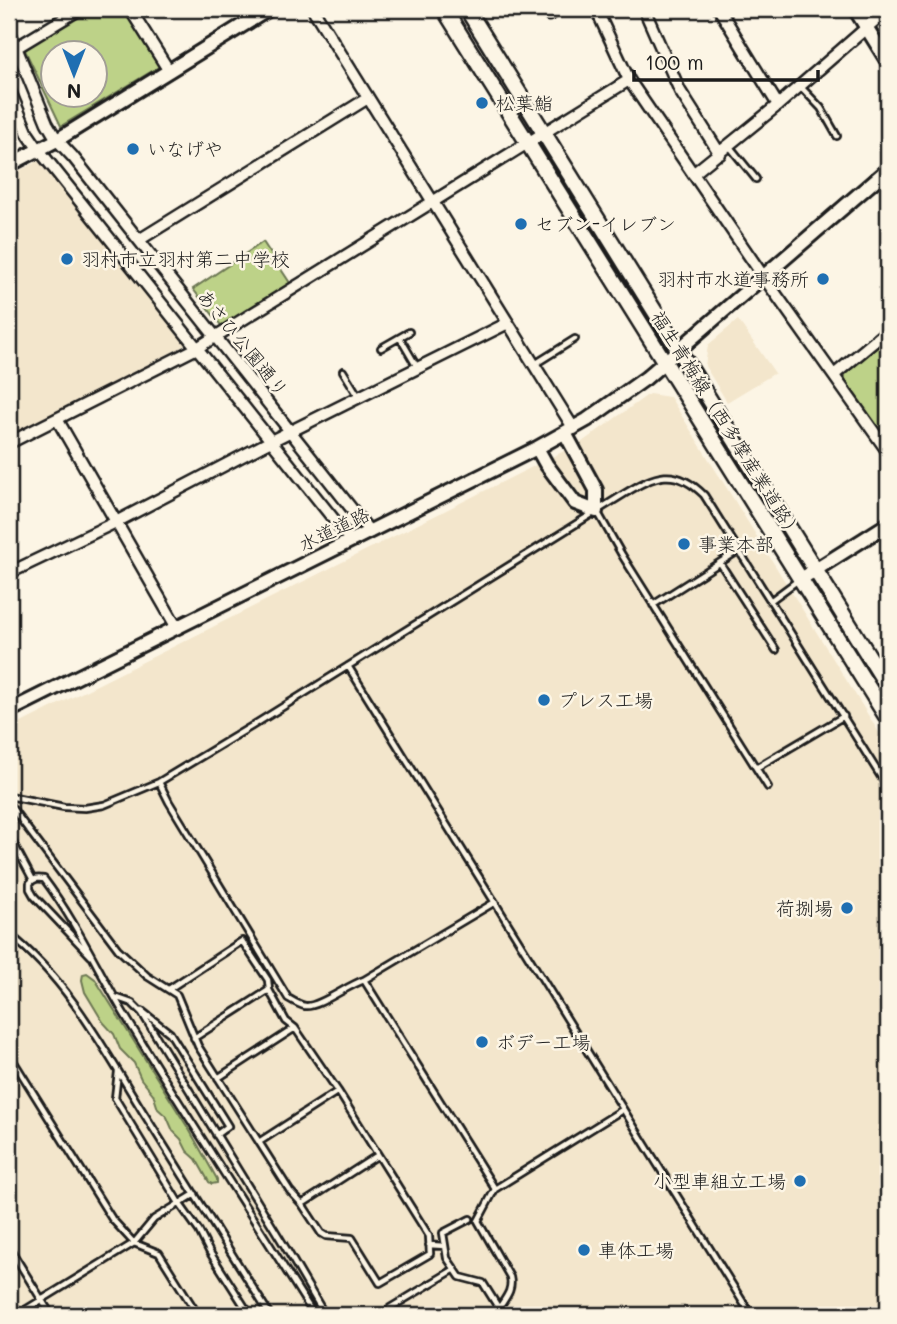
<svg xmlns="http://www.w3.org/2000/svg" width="897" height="1324" font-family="Mali,'Klee One',sans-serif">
<rect width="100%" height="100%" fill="#fcf5e5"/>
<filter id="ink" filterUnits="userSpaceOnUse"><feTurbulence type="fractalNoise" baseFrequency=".0143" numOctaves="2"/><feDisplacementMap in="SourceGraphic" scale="14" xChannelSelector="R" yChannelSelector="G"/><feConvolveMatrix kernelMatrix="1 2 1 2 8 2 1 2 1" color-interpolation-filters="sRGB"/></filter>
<g filter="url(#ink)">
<path fill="#f3e6cc" d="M44 158 191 342 9 438V176Z
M738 320 775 373 727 402 705 366 708 345Z
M649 394 670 397 888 747V1315H9V729L582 442Z"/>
<path fill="#bdd288" stroke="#6c7752" stroke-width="2" fill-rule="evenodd" d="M88 9H127L162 65 61 126 23 46ZM52 52H94V94H52Z
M550 159H552L604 243 655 330 549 162Z
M263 242 292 286 223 328 193 289Z
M888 338V441L845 380V374Z
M689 380 795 549V552L792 551 688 381Z
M822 596 823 597 888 700V707L820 598Z
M87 973 95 979 190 1131 217 1179V1183L212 1184 209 1182 196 1159 187 1151 181 1139 173 1131 167 1117 158 1109 153 1094 141 1079 134 1063 120 1049 114 1034 103 1022 85 992 82 980 83 974Z"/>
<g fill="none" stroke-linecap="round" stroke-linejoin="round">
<g stroke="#1c1c1c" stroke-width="10">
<path id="service" d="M800 86 821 108 837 136
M730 147 756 179
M400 338 417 367
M381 348 409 332
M535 364 575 339
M343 371 359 397
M597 511 622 555 768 787
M720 563 776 650
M770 601 797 581
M653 605 738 551
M348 666 751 1315
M756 768 844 716
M159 782 169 802 288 998C293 1001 299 1005 305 1006 318 1008 348 985 364 980L495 902
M9 796 64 807 85 808 104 805 159 782 252 726 624 494C655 475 675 466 704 495L888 788
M9 804 118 949 147 976 177 995 198 1046 290 1191 302 1204 321 1233 326 1236 352 1238 380 1283 430 1254 429 1236 338 1091 295 1028 286 1021 269 990 268 980 242 941 169 989
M9 835 33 880
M9 934C68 980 104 1049 143 1112 185 1180 228 1247 270 1315
M91 956 34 896 30 889V883C34 878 38 878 44 879 75 920 97 968 123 1012 185 1114 251 1214 314 1315
M364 980 495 1189
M115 997 132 1003 142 1013 284 1245 325 1315
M142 1011 170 1033 228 1126 216 1135
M194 1038 269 990
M9 1054 112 1219 134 1243 159 1253 198 1315
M118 1072 115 1098 179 1203 199 1231 209 1251 250 1315
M218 1078 295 1028
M259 1142 338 1091
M302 1204 378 1155
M470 1219 443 1233 447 1258 460 1277 483 1283 503 1315
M429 1245 445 1246
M9 1247 51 1315
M390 1308 455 1269
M499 1308C506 1297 513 1290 510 1277L478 1221 495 1189 622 1110
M17 1315 134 1243 154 1219 195 1194"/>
</g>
<g stroke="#1c1c1c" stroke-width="15">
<path id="minor" d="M130 9 169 71
M313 9 574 429
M596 9 629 80 763 276 888 452
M644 9 680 91 720 154
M719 9 778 105
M549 15 560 9
M9 30 47 123 57 140 73 157 370 532
M9 52 80 9
M9 89 28 134 39 150 351 541
M693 174 778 105 888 9
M139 240 368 98
M834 375 888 330
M57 419 177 628
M9 443 197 348 629 80
M9 573 116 522 271 441 508 323"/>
</g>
<g stroke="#1c1c1c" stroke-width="18">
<path id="tertiary" d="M855 9 888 62
M9 165 57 140 269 9
M537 448 546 464 575 503 596 511V490L565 433
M801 579 888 524
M9 711 537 448 587 420 646 378 888 169"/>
</g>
<g stroke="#1c1c1c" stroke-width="19">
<path id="secondary" d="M444 9 888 719
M467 9 888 687"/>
</g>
<use href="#service" stroke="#fcf5e5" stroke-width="4.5"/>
<use href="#minor" stroke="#fcf5e5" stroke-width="10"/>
<use href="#tertiary" stroke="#fcf5e5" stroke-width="12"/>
<use href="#secondary" stroke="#fcf5e5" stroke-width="14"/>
</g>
</g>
<g fill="#1f6fb2" stroke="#fcf5e5" stroke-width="2.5">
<circle cx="482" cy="103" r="7"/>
<circle cx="133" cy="149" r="7"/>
<circle cx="521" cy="224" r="7"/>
<circle cx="67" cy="259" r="7"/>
<circle cx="823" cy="279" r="7"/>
<circle cx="684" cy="544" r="7"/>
<circle cx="544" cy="700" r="7"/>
<circle cx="847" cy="908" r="7"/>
<circle cx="482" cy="1042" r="7"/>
<circle cx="800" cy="1181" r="7"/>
<circle cx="584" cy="1250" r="7"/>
</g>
<g text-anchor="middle" stroke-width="5" stroke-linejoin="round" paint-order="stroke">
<g font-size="19" fill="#1c1c1c" stroke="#fcf5e5" text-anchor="start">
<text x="496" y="110">松葉鮨</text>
<text x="147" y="156">いなげや</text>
<text x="535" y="231">セブン-イレブン</text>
<text x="81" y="266">羽村市立羽村第二中学校</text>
<text x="809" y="286" text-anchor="end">羽村市水道事務所</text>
<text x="698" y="551">事業本部</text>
<text x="558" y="707">プレス工場</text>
<text x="833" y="915" text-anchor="end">荷捌場</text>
<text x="496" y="1049">ボデー工場</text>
<text x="786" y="1188" text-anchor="end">小型車組立工場</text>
<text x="598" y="1257">車体工場</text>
</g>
<g font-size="19" fill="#1c1c1c" stroke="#fcf5e5">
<text transform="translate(243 343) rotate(51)" y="7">あさひ公園通り</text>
<text transform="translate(727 425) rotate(58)" y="7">福生青梅線（西多摩産業道路）</text>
<text transform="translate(334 529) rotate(-26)" y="7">水道道路</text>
</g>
</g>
<rect width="897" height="1324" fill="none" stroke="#fcf5e5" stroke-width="35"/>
<rect x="18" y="18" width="862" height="1289" fill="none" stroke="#1c1c1c" stroke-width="2.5" filter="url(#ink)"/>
<g transform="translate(74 74) rotate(180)"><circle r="33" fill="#fcf5e5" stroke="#a29e95" stroke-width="2"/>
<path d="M0-5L12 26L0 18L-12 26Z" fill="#1f6fb2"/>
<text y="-10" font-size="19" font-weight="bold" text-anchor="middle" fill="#1c1c1c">N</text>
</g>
<path d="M634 70v10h184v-10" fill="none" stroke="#1c1c1c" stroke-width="3.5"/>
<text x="645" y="70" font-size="21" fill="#1c1c1c" stroke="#fcf5e5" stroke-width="5" paint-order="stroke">100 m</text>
</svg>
